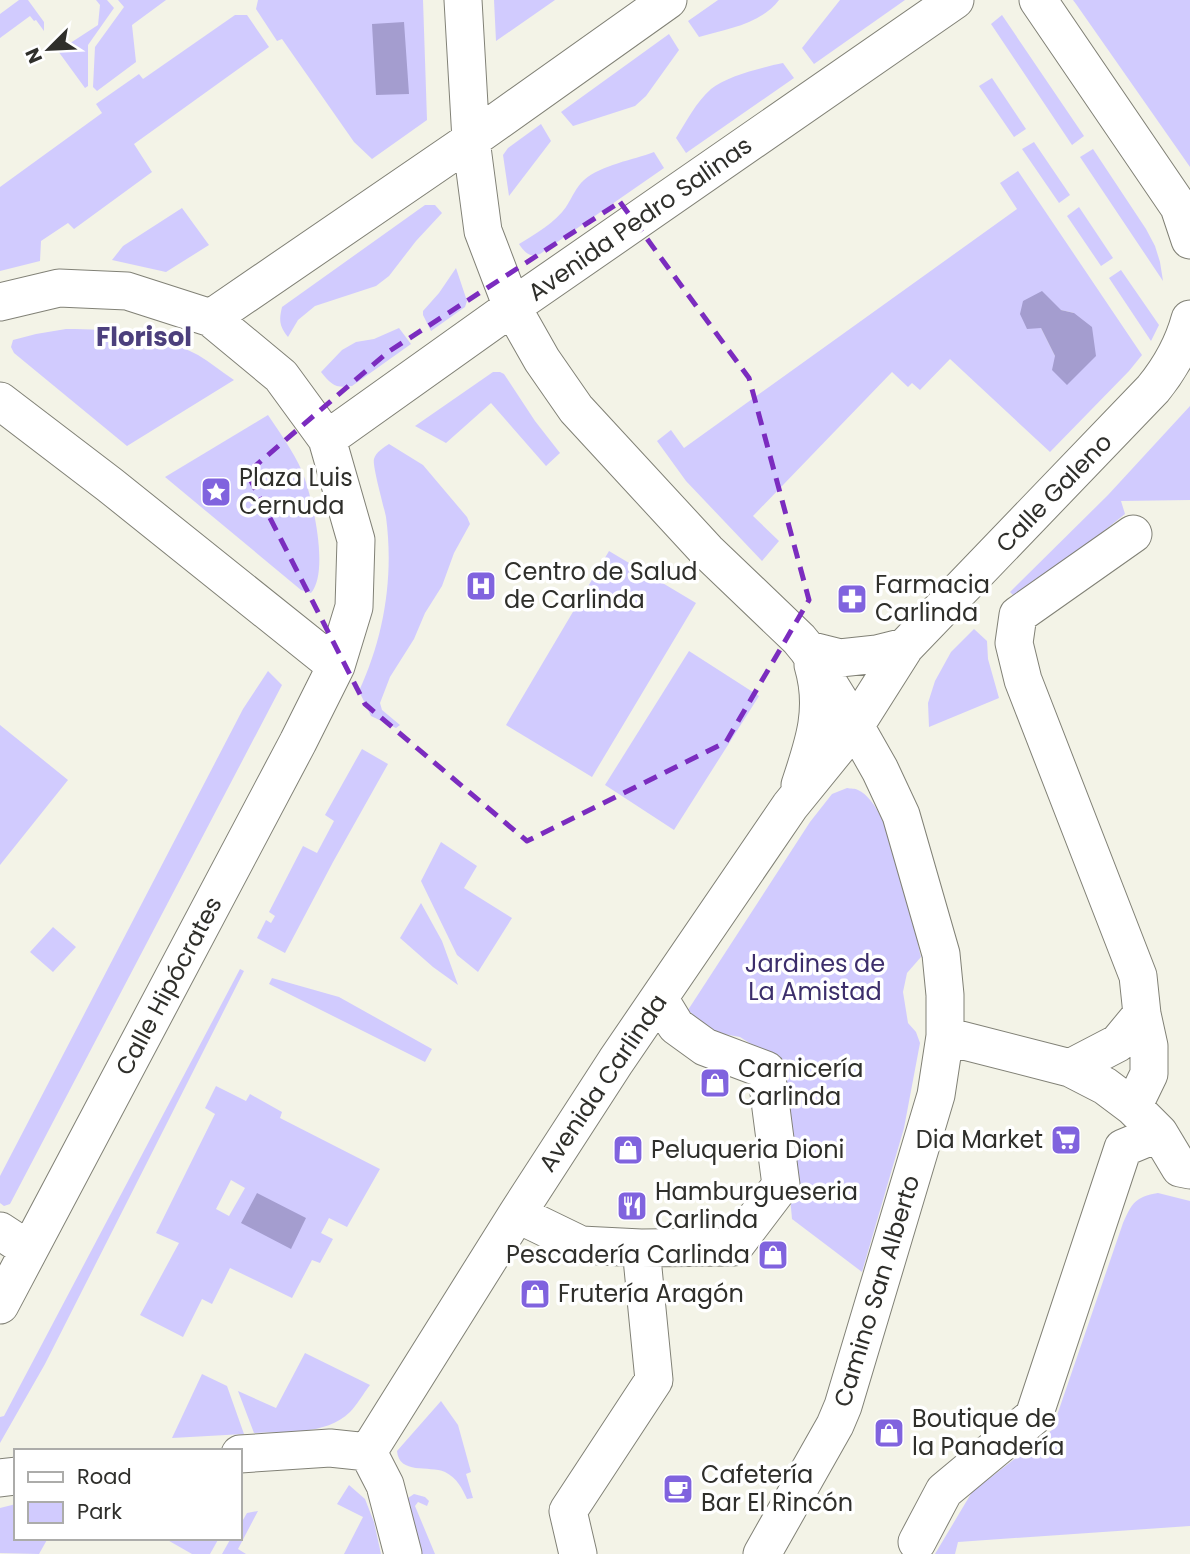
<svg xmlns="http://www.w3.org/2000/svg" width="1190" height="1554" font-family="Poppins,sans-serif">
<rect width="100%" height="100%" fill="#f3f3e7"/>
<path fill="#d1cbfe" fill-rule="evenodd" d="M19 0H28L44 22V31L36 20 34 21 30 16 0 38V14Z
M96 0H107L114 8 88 45V86L85 88 58 51 98 25 100 5Z
M118 0H166L132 25 136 62 97 91 93 87 95 47 124 7Z
M258 0H423L427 120 372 159 354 142 282 39 277 41 256 9Z
M494 0H555L496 41Z
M718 0H779C761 24 727 29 699 37L688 21Z
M840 0H905L814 64 802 48Z
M1073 0H1190V167L1076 4Z
M235 15H247L269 47 134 144 152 172 74 229 68 223 41 241 40 261 0 271V187L102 113 96 104 139 74 143 79Z
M1002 15 1084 136 1072 145 991 24Z
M669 34 679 50 646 96 635 106 573 126 561 112Z
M783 63 794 78 686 153 676 138C686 122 696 102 711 89 726 76 764 67 783 63Z
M992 78 1026 129 1014 137 979 86Z
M541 124 551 141 509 196 503 155 508 148Z
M1034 142 1070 195 1059 203 1022 149Z
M1093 149 1146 229 1155 246 1160 262 1163 281 1080 157Z
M654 152 664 168 540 254C530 258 525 253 519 244 534 235 556 222 566 207 572 198 576 187 584 180 601 165 633 160 654 152Z
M1018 171 1142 355 1129 371 1050 452 950 359 920 390 912 383 908 387 892 372 753 516 779 541 762 561 686 481 657 441 671 430 684 448 1017 209 1000 183ZM1061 310 1074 313 1055 356 1041 328Z
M425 205H435L442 213 416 241 389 276 376 286 315 306 298 320 288 337C279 326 279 320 282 307Z
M1079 207 1113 258 1101 266 1067 216Z
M182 208 209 245 166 272 112 260 123 246Z
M456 268 467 301 465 307 431 331 423 315V311L439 293Z
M1121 270 1159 325 1151 341 1109 278Z
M399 328 411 344 352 386C335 389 331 384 321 372L342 350 356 342 374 339Z
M66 329C113 329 155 333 198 355 210 362 222 372 234 380L127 446 14 353 11 347 13 340 36 334Z
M493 372H500L504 374 535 421 560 453 546 466 491 403 446 443 415 426Z
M1190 406V500L1121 501 1125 514 1018 600 1010 592 1108 495Z
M268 415C280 433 293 451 302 471 312 496 330 571 311 593L301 590 165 477Z
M389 444 423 465 467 517 470 524 454 553 442 586 425 613 414 639 390 677 380 703 382 710 400 725 396 728 371 716 359 691C384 637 394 577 386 517 384 507 372 465 374 459 376 452 383 448 389 444Z
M609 551 696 603 592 777 506 725Z
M974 629 987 641 988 659 999 698 929 727 928 703 935 681 951 652Z
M689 651 759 696 674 830 605 785Z
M268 671 282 685 10 1204 4 1206 0 1203V1176L243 709Z
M0 725 68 780 0 865Z
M362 749 388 764 333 862 285 953 257 938 266 920 271 923 275 916 269 912 303 846 317 853 334 821 325 815Z
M847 788C851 789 855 788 858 790 893 806 913 920 921 957L907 973 903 992 908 1023 916 1032 920 1043 904 1128 862 1272 792 1219 778 1061 740 1037 712 1032 688 1010 810 822 832 794Z
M441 842 477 866 464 888 512 918 478 972 457 955 421 881Z
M421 903 442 941 458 985 433 967 400 938Z
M53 927 76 947 53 972 30 952Z
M240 969 244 971 45 1364 0 1443V1417L4 1416Z
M272 978 339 997 432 1049 425 1062 269 984Z
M216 1086 246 1101 250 1094 282 1112 280 1118 380 1169 347 1227 329 1218 321 1233 333 1239 320 1263 312 1260 292 1298 230 1268 212 1304 202 1299 183 1337 140 1315 179 1243 156 1233 215 1114 205 1108ZM231 1180 245 1188 229 1216 216 1209Z
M1158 1193 1190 1201V1526L958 1542 955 1554H935L972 1492 1052 1430 1123 1223C1132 1203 1135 1197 1158 1193Z
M305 1353 370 1385C363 1394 357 1405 350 1412 325 1436 285 1431 254 1433L238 1391 276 1408Z
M202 1374 227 1386 244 1434 172 1438Z
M441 1401 458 1425 471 1472 466 1474 473 1498 467 1499C462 1488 457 1478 445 1472 429 1465 399 1475 397 1451Z
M349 1485 365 1499 374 1522 381 1554H344L363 1517 337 1504Z
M414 1494 425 1497 429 1501 427 1506 418 1502 415 1506 435 1554H419L407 1506 408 1498Z
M16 1504V1538H48L39 1554 0 1553V1508Z
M258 1511 238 1549 246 1554H222L231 1538H240V1525L247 1513Z
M164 1538H219L210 1554H192Z"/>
<path fill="#a49dcf" d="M404 22 409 94 376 95 372 24Z
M1042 291 1061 310 1074 313 1092 327 1096 356 1067 385 1052 370 1055 356 1041 328 1027 329 1020 314 1023 301Z
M257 1193 306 1218 291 1249 241 1223Z"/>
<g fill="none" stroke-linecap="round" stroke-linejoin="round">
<g stroke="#818176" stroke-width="39">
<path id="minor" d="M463 0 471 140 483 231 512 307 542 360 576 409 707 551 799 639 808 650 855 726 880 770 901 815 941 954 945 995V1036L936 1095 843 1406 835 1425 762 1554
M1038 0 1179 207 1190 240
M0 302 59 288 127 291 211 318 281 376 327 439 356 540 354 607 336 666 298 742 0 1305
M211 318 471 140 668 0
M0 401 110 485 336 666
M327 439 512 307 955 0
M1133 534 1018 615 1014 643 1023 680 1138 976 1142 1014 1149 1046V1074L1133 1107
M808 650 840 658 877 654 905 647
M800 785C814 743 826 709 813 665
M945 1036 1070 1068 1105 1086 1133 1107 1159 1133 1180 1168 1190 1170
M1070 1068 1118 1043 1142 1014
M517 1214 581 1245 641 1248 734 1247 781 1185 766 1070 705 1047 676 1026 659 998
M0 1231 29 1250
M368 1452 517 1214 616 1061 790 806 855 726 905 647 1153 389C1170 368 1183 345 1190 319
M368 1452 385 1485 403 1554
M240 1454 330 1448 368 1452
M0 1478 16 1476
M917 1542 944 1491 1034 1416 1123 1148 1159 1133
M578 1554 568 1511 654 1380 641 1248"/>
</g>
<use href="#minor" stroke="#fff" stroke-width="37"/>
</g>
<path fill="none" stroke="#7b2cbf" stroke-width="5" stroke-dasharray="14 9" stroke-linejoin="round" d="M620 202 749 378 809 600 726 742 527 841 365 704 247 473 388 352Z"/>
<defs>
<g id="sight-square" transform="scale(1.575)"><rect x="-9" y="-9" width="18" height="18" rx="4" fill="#8063de" stroke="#fff"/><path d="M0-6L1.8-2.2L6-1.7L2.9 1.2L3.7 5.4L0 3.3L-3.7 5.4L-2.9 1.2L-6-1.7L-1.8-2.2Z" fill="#fff"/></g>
<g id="hospital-square" transform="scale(1.575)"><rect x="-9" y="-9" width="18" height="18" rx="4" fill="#8063de" stroke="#fff"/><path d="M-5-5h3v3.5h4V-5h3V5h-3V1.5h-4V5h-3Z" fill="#fff"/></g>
<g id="pharmacy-square" transform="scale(1.575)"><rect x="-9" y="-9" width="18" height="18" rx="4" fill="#8063de" stroke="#fff"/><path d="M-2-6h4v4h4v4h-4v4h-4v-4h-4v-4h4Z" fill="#fff"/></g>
<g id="shop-square" transform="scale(1.575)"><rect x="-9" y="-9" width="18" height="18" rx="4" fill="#8063de" stroke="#fff"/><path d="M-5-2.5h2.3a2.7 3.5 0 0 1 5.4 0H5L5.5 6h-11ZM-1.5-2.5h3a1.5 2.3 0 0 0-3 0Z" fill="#fff"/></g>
<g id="supermarket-square" transform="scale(1.575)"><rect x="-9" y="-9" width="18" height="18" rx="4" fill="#8063de" stroke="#fff"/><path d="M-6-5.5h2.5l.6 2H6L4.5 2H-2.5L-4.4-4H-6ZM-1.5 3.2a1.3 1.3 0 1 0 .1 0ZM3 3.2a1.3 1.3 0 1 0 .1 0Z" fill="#fff"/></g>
<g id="restaurant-square" transform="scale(1.575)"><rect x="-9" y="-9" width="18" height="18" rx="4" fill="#8063de" stroke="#fff"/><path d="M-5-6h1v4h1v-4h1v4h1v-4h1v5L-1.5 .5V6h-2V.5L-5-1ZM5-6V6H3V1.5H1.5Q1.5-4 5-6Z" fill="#fff"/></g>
<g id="cafe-square" transform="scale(1.575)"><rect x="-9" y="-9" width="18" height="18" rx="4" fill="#8063de" stroke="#fff"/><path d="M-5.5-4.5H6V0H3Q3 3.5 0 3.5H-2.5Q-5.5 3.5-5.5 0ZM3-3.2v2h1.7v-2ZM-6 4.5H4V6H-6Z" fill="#fff"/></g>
</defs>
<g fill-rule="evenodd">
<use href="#sight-square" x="216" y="492"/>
<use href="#hospital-square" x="481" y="586"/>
<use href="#pharmacy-square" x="852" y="599"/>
<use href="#shop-square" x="715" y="1083"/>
<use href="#supermarket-square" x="1066" y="1140"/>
<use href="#shop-square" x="628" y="1150"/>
<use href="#restaurant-square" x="632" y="1206"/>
<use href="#shop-square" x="773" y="1255"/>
<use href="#shop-square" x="535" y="1294"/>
<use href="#shop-square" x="889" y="1433"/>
<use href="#cafe-square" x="678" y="1489"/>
</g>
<g text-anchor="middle" stroke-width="7" stroke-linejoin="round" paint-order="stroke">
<g font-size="24" fill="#2f2f2b" stroke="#fff">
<text transform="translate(640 219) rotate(-35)" y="8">Avenida Pedro Salinas</text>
<text transform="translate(1054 493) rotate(-46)" y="8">Calle Galeno</text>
<text transform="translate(169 986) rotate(-62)" y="8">Calle Hipócrates</text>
<text transform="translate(603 1083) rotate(-56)" y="8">Avenida Carlinda</text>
<text transform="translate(877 1291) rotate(-73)" y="8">Camino San Alberto</text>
</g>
<g font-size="24" fill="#2f2f2b" stroke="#fff" text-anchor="start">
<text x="239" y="486">Plaza Luis<tspan x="239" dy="28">Cernuda</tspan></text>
<text x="504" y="580">Centro de Salud<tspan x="504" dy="28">de Carlinda</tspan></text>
<text x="875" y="593">Farmacia<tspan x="875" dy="28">Carlinda</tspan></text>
<text x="738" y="1077">Carnicería<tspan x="738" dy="28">Carlinda</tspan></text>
<text x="1043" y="1148" text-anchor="end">Dia Market</text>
<text x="651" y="1158">Peluqueria Dioni</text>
<text x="655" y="1200">Hamburgueseria<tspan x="655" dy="28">Carlinda</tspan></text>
<text x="750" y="1263" text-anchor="end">Pescadería Carlinda</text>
<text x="558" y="1302">Frutería Aragón</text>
<text x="912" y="1427">Boutique de<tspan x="912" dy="28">la Panadería</tspan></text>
<text x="701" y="1483">Cafetería<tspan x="701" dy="28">Bar El Rincón</tspan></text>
</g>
<g font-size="24" fill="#3c2e6b" stroke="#fff">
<text x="815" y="972">Jardines de<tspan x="815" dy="28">La Amistad</tspan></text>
</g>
<g font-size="26" font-weight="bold" fill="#4c407d" stroke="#fff">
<text x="144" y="346">Florisol</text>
</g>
</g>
<rect x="14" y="1449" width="228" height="91" fill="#ffffff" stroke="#acacaa" stroke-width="2"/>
<rect x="28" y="1472" width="35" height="10" fill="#ffffff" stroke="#acacaa" stroke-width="2"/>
<text x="77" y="1484" font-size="21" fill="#2f2f2b">Road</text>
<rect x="28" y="1502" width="35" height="21" fill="#d1cbfe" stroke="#acacaa" stroke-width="2"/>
<text x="77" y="1519" font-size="21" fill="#2f2f2b">Park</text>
<g transform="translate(49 49) rotate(246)" stroke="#ffffff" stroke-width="5" paint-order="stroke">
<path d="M0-5L12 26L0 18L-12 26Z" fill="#2f2f2b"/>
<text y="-10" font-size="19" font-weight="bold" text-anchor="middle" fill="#2f2f2b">N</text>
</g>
</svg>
